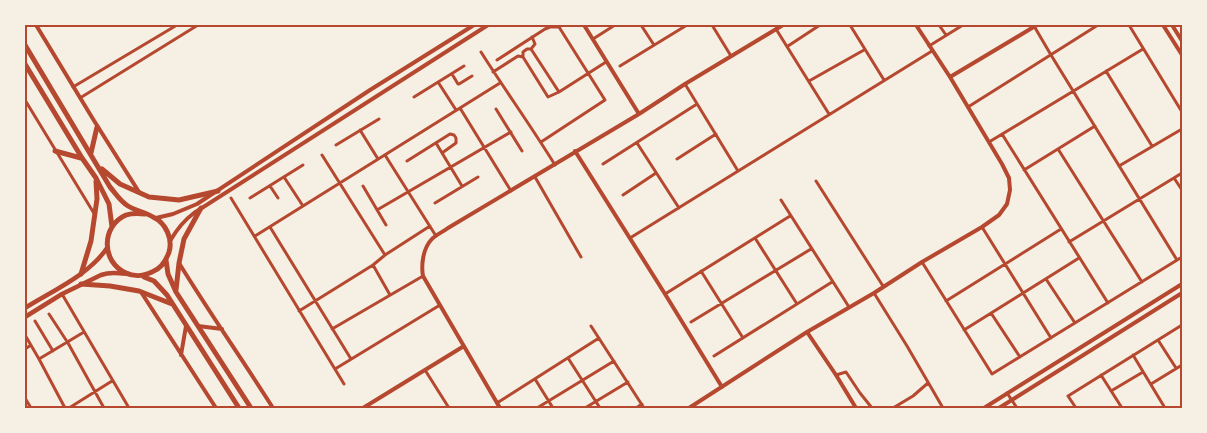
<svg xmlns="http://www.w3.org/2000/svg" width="1207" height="433" font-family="Ubuntu,sans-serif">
<rect width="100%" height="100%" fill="#f6efe4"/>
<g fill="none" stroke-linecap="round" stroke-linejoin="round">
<path stroke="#b5482f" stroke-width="3" d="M641 25 654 45
M712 25 731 56
M850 25 884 80
M939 25 946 35
M1129 25 1182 112
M1034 26 1051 55 1177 260
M776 29 829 114
M593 39 615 25
M788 46 820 25
M929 46 963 25
M531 49 535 44 532 37
M481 52C505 90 531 126 555 165
M497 60 545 29 550 27H559
M620 66 687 25
M1106 71 1152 146
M493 72 518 56 523 57V52L527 49H531L559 92 548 97 523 57
M452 74 458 84H459L472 76
M809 81 864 50
M438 82 456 110
M685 84 738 171
M73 87 177 25
M559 92 606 62
M414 97 464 66
M80 98 198 25
M25 100 95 215
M968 107 1098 25
M460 108 511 191
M496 109 522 151
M360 130 378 159
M1002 134 1108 303
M541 142 605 100 559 27 562 25
M989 142 1143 49
M436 143 462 186
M637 143 679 208
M336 145 379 119
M1058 149 1142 282
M322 155 385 255 430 226
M385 155 436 236
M677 159 716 134
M407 161 450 134 454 135 456 138V143L442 153
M603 164 697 104
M1119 166 1182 129
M1024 170 1095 126
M284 177 303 206
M535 177 581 257
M1174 178 1182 190
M816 181 883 286
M270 186 278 198
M363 186 386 225
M623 195 656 173
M231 198 344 384
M250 198 303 165
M781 200 849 307
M435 203 478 177
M377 210 511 132
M270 227 351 359
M982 227 1051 338
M255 236 500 83
M630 238 932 51
M755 238 797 304
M1069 242 1182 173
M922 262 992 374 1182 257
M373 265 390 295
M701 271 743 338
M1046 279 1075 323
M874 293 907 346 943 408
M62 294 129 408
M665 294 790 216
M946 301 1061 229
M299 311 373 265 385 255
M991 313 1020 357
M49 314 68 343 104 408
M35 321 53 351
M691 322 811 249
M591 326 644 408
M332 329 423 276
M964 330 1079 258
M25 335 39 359 65 408
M1158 340 1176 368
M25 349 31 345
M1133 355 1165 408
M714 356 832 282
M568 358 600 408
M39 359 84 332
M335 369 440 305
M425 370 449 408
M836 375 846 372 860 393 872 408
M1101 375 1122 408
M535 379 553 408
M1151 384 1182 365
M1111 391 1143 372
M1007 393 1017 408
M25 398 31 408
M497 403 599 338
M69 408 112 381
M537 408 614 361
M585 408 628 382
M636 408 642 404
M893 408 913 396 928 383
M1076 408 1068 396 1182 325"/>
<path stroke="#b5482f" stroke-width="4" d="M36 25 93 119 139 192
M584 25 639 114
M950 77 1037 25
M575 151 665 294 722 387
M179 263C209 312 242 359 273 408
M141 292 216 408
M198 326 222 329
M807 332 836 375 856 408
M181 355 186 326
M363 408 464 346
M500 408 423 276C421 265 423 249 431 240 435 235 443 232 448 228L639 114 685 84 783 25
M689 408 807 332 874 293 922 262 982 227 999 215 1007 204 1010 190 1009 178 1002 164 950 77 916 25"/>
<path stroke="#b5482f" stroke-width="4" d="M1163 25 1182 55
M1172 25 1182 41
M156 218 173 214 197 204 370 90 474 25
M170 241C177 229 183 221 194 213L488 25
M984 408 1182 284
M999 408 1182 293"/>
<path stroke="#b5482f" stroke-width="4.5" d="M25 308C52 291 89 275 107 248
M25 317 62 294 101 275C110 272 118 273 128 274"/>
<path stroke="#b5482f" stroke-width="5" d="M25 45 110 187C116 194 120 201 128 206 136 211 145 212 153 217 166 223 173 239 169 252 166 261 160 269 152 272 144 276 134 277 126 273 101 262 101 226 126 215 132 213 138 213 145 214
M25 64 82 158 96 178 109 204 112 227
M55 151 81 158
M91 153 97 127
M102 169 120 184 149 197 179 200 218 191
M166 260 168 274 176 292 251 408
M81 274 91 241 97 199 96 181
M144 277 154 281 167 295 239 408
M81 284 110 286 139 291 172 304
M176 290 179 263 184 239 201 208"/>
</g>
<rect width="1207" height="433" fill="none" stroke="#f6efe4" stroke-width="52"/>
<rect x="26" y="26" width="1155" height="381" fill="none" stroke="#b5482f" stroke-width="2"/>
</svg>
